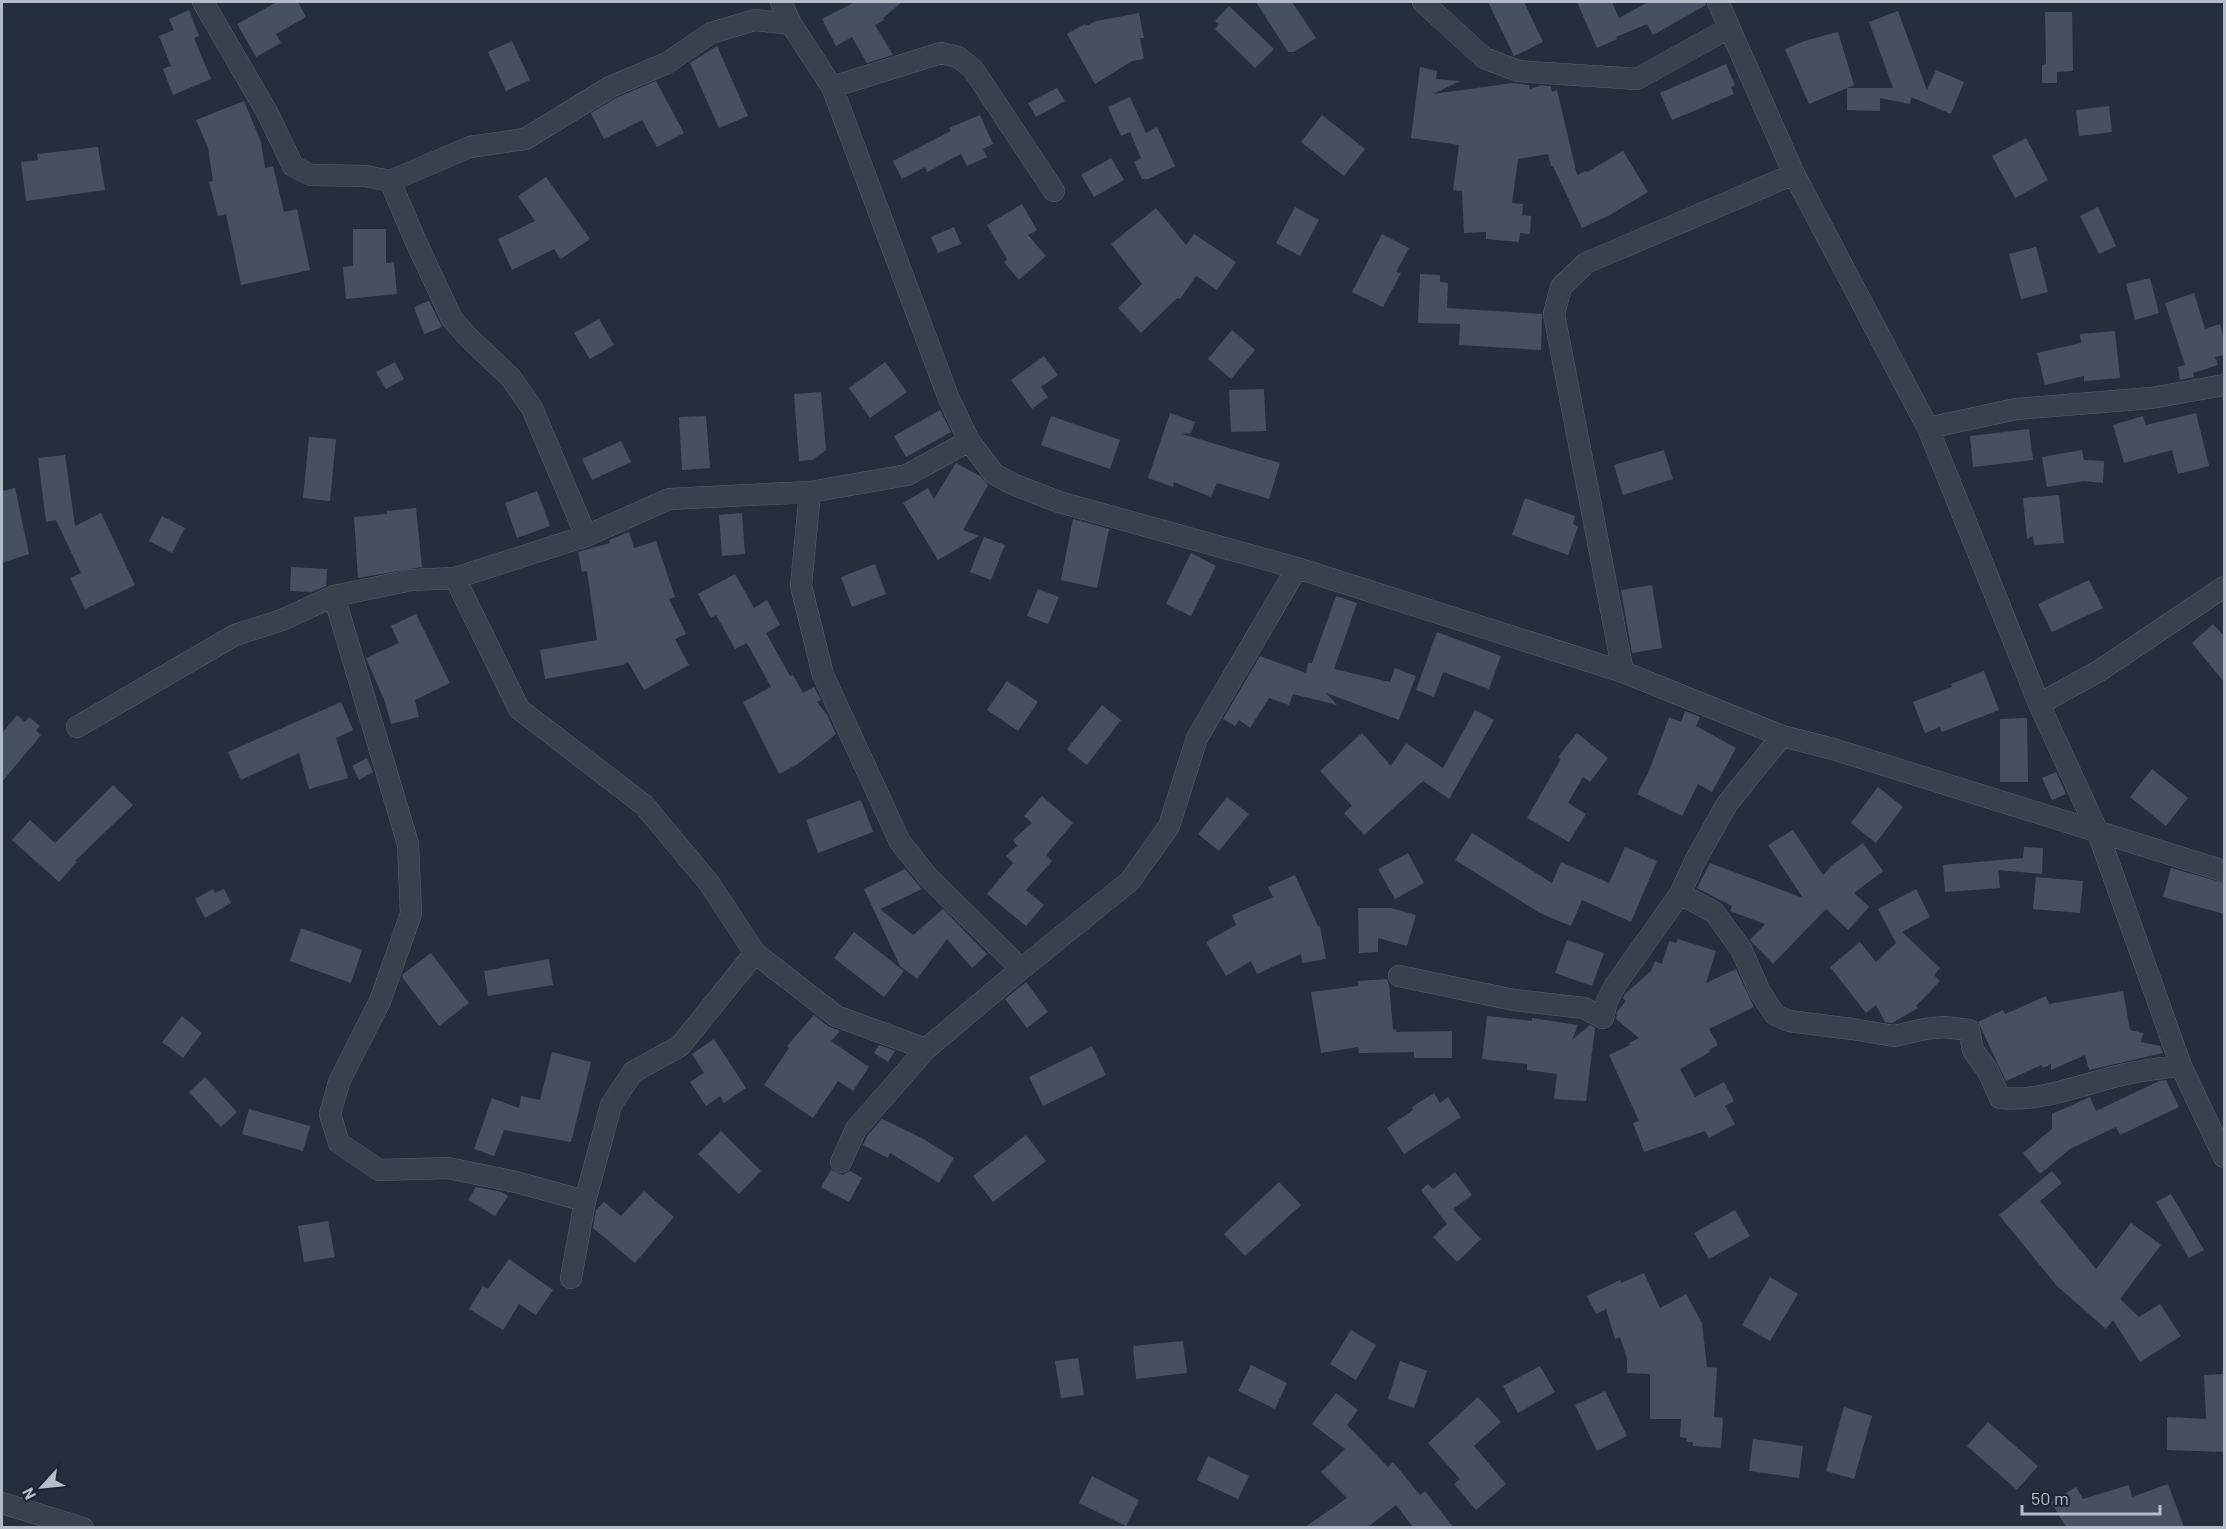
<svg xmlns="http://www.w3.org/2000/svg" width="2226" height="1529" font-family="Barlow,sans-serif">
<rect width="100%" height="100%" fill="#242f3e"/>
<path fill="#455162" d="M277 2H298L306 17 276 34 281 43 256 57 237 24Z
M855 2H902L883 18 884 20 875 25 893 55 867 63 852 37 836 46 822 19Z
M1256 2H1292L1316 38 1294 52H1288Z
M1488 2H1524L1543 42 1514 56Z
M1577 2H1612L1619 18 1648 2H1705L1706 5 1653 35 1647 24 1616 37 1617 39 1597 48Z
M1229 6 1274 49 1255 68 1215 29 1219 24 1215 21Z
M189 10 199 36 194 38 211 79 173 95 163 69 171 66 159 36 174 30 169 19Z
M1898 11 1927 90 1936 70 1964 82 1951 114 1911 97 1910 104 1880 98V111L1847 110V88H1893L1869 22Z
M2045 12H2072L2073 71 2057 72V83H2042V65L2046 64Z
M1139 13 1144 38H1140L1144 59 1132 61 1095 84 1067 34 1085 24 1086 26 1096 21Z
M1838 32 1854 85 1809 104 1785 49 1804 41Z
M512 41 530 80 506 91 488 52Z
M717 46 748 116 719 128 690 63Z
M1726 64 1735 85 1731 87 1734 94 1672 120 1660 93Z
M1420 67 1437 71 1436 79 1460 81 1433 94 1513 83 1529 85 1530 89 1542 85 1551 86 1552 92 1557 90 1577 175 1586 171 1587 172 1623 151 1648 192 1610 215 1582 228 1553 166H1551L1548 154 1518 159 1512 203 1523 204 1522 215 1531 216 1530 234 1520 233 1519 242 1486 239V232L1464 233 1462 191 1453 190 1459 145 1411 138Z
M656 81 684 133 657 147 642 120 604 139 591 113 616 98Z
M1057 88 1065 101 1036 117 1028 103Z
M1130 97 1146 133 1157 127 1175 166 1148 179H1142L1134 162 1141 158 1130 132 1121 136 1108 107Z
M244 101 261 142 265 168 273 166 284 212 297 209 310 270 241 285 226 214 218 216 209 182 213 181 208 148 196 120Z
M2109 106 2112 132 2079 136 2076 110Z
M980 115 993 144 983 149 987 157 967 166 961 154 927 172 925 167 902 179 893 161 951 131 949 128Z
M1322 115 1365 149 1344 176 1301 142Z
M2026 138 2048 180 2015 198 1992 156Z
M98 147 105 190 26 201 21 162 38 160 37 154Z
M1111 158 1124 180 1094 197 1081 175Z
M546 177 590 239 561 259 554 249 512 270 498 239 535 221 518 196Z
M1022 204 1037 230 1028 235 1046 256 1019 280 1004 262 1007 259 987 225Z
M1295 207 1319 220 1300 256 1276 243Z
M2098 207 2116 246 2099 254 2080 216Z
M1156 208 1186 245 1194 234 1236 262 1217 290 1196 276 1180 299 1177 298 1141 333 1118 308 1142 284 1111 244Z
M954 227 961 244 938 253 931 237Z
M353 229H386V263L394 262 397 294 346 299 343 267 353 266Z
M1382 234 1409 248 1396 272 1401 273 1383 307 1352 292Z
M2036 247 2048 292 2021 299 2009 254Z
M1420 274 1440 275V282L1448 283 1447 308 1542 314 1541 350 1459 345 1460 324 1418 323Z
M2150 278 2159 313 2135 320 2126 284Z
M2194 293 2205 329 2220 324 2224 339V355L2215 357 2218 365 2193 373 2194 377 2180 380 2178 367 2185 365 2165 303Z
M429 301 442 327 424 334 414 307Z
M599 319 614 345 590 359 574 333Z
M1232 330 1255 350 1231 379 1208 359Z
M2115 331 2120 378 2084 381V376L2045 385 2037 353 2081 343 2080 334Z
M1044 356 1058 375 1041 387 1048 397 1032 409 1011 380Z
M395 362 404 379 386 389 376 372Z
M885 362 907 392 870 418 849 388Z
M1264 389 1266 431 1231 432 1229 390Z
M821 392 826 450 812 460 799 461 794 394Z
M940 410 951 432 906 457 894 436Z
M1170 413 1195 422 1191 433 1182 434 1280 463 1269 499 1217 483 1211 497 1174 482 1173 487 1148 478Z
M2196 413 2209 466 2178 474 2172 450 2124 463 2113 425 2143 416 2146 425Z
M706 416 710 468 682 470 679 417Z
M1051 416 1120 440 1110 469 1041 445Z
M2029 429 2033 460 1973 467 1970 436Z
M309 437 336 439 330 501 303 498Z
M621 441 631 462 592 480 582 459Z
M1664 450 1673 479 1623 495 1614 465Z
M2082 450 2084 460 2104 461 2103 483 2084 481 2047 487 2042 457Z
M65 455 75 526 101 513 135 585 85 609 70 578 81 573 56 520 46 522 38 458Z
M956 463 980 476 988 485 963 530 979 536 938 560 903 503 928 488 934 499Z
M15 488 29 554 2 563V491Z
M537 491 550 526 517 538 505 503Z
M2059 495 2064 543 2034 545 2033 536 2027 539 2023 498Z
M1525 498 1575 516 1573 524 1578 527 1568 555 1512 535Z
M416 508 422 567 358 578 354 517 387 514V511Z
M742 513 745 554 722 556 719 515Z
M162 516 185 528 172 553 149 541Z
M1073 519 1109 529 1097 588 1061 580Z
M629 532 634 548 656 541 675 597 669 599 686 634 675 639 689 665 644 690 628 662 623 665 545 679 540 650 597 640 587 571 582 572 578 552 610 543 609 540Z
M984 537 1005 545 991 580 970 572Z
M1191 553 1216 566 1191 616 1166 604Z
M875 564 886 594 852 607 841 577Z
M291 567 327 569 326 586 311 592 290 591Z
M735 574 754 608 767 600 780 625 766 633 790 676 793 675 803 693 814 687 821 700 817 702 827 715 836 734 798 764 779 774 743 702 771 687 747 643 735 649 716 615 711 618 698 594Z
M2089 580 2103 608 2052 632 2038 604Z
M1652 585 1662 648 1632 653 1621 590Z
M1038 589 1059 597 1048 624 1027 616Z
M1336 596 1357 603 1334 669 1390 682 1395 668 1416 676 1399 720 1326 693 1337 705 1293 694 1289 705 1269 698 1250 728 1239 720 1235 726 1223 719 1260 656 1306 673 1308 663H1312Z
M416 614 450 683 415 700 419 717 391 724 385 702 366 658 399 643 391 626Z
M2213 624 2224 636V682L2192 643Z
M1437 632 1501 656 1489 689 1443 672 1434 697 1416 690Z
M1984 671 1999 710 1942 732 1940 727 1925 733 1913 702 1952 687 1951 684Z
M1007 681 1038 702 1018 731 987 710Z
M341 702 353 730 336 738 348 778 309 789 299 753 241 780 228 752Z
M1102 705 1121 720 1087 765 1067 749Z
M1475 710 1494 720 1449 799 1423 781 1364 835 1344 813 1352 806 1320 771 1362 733 1391 766 1406 743 1443 768Z
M1685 711 1700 717 1696 726 1736 748 1712 792 1698 784 1682 816 1637 794 1649 771 1669 717 1681 722Z
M17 715 25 722 29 717 40 726 36 731 41 735 2 782V733Z
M2027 718 2028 782H2000V719Z
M1577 733 1608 758 1590 782 1583 777 1568 803 1586 814 1569 842 1527 818 1561 759 1558 757Z
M367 758 373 772 359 780 352 766Z
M2152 769 2188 798 2166 826 2130 797Z
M2056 772 2066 794 2052 800 2042 778Z
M113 785 133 805 75 861 77 862 59 882 12 840 30 820 55 843Z
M1878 787 1903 807 1876 843 1851 823Z
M1042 796 1073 823 1046 855 1052 861 1026 890 1044 905 1026 926 987 894 1013 863 1006 856 1017 846 1013 840 1032 823 1024 816Z
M1227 797 1249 814 1219 851 1198 834Z
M861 800 873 832 818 853 806 820Z
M1793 830 1823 875 1832 865 1863 843 1883 871 1854 893 1869 907 1848 930 1826 909 1773 964 1750 940 1765 924 1730 911 1732 906 1697 888 1710 863 1803 898 1768 845Z
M1472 833 1552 883 1561 862 1609 883 1625 847 1657 861 1631 922 1582 900 1571 926 1540 913 1455 860Z
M2024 847 2043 848 2042 874 1998 870 2000 888 1945 892 1943 865 2023 858Z
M1408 853 1424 883 1395 899 1378 869Z
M2171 868 2224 883V914L2163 897Z
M905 869 922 889 880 909 913 935 943 909 987 954 972 968 947 939 917 979 900 966 864 889Z
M1295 875 1318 926H1320L1326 959 1302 963 1301 954 1257 974 1251 961 1226 976 1206 942 1236 925 1232 915 1273 897 1268 887Z
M2036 877 2083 881 2080 913 2033 909Z
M213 889 215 893 224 889 231 903 205 918 195 899Z
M1916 889 1930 917 1902 932 1940 968 1934 975 1940 981 1916 1006 1918 1008 1892 1023 1885 1022 1876 1005 1866 1013 1830 967 1860 942 1876 962 1896 943 1878 909Z
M1358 908H1391L1416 915 1407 946 1378 938V952L1359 953Z
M301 928 362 950 351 983 290 961Z
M854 932 904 971 884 997 834 958Z
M1678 939 1716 951 1706 983 1736 969 1754 1007 1709 1029 1718 1045 1709 1050 1710 1052 1680 1069 1695 1097 1724 1082 1734 1101 1725 1106 1735 1124 1709 1138 1705 1131 1644 1152 1633 1123 1639 1121 1609 1055 1630 1045 1629 1043 1639 1038 1616 1019 1617 1012 1626 1001 1623 998 1625 994 1651 971 1655 961 1662 964 1669 941 1676 943Z
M1567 940 1604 953 1592 986 1555 973Z
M431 953 469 1003 439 1026 402 977 403 974Z
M549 959 553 985 488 996 484 971Z
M1387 979 1389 984 1393 1030 1396 1029V1032L1452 1031V1058H1414V1052L1359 1053 1358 1047 1321 1053 1311 992 1358 986V981Z
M1026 982 1048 1012 1027 1028 1005 999Z
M2123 991 2130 1030 2143 1033 2141 1042 2160 1046 2163 1053 2089 1070 2085 1055 2051 1070V1064L2043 1068 2041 1065 2006 1081 1978 1022 2003 1010 2005 1014 2046 996 2049 1004Z
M814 1015 828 1026 840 1031 831 1041 869 1067 853 1091 838 1081 813 1118 764 1085 789 1048 787 1046Z
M182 1016 202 1033 183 1058 162 1042Z
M1487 1016 1532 1021V1018L1578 1025 1572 1040 1590 1025 1595 1028 1586 1101 1554 1099 1557 1074 1527 1070V1064L1482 1059Z
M714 1039 746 1088 724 1103 720 1096 706 1106 690 1082 704 1073 692 1054Z
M879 1045 895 1051 888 1062 874 1053Z
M1092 1046 1106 1075 1043 1106 1029 1077Z
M552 1052 591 1062 571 1142 504 1130 494 1156 474 1149 492 1098 519 1108 521 1096 540 1100Z
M205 1077 237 1112 221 1127 189 1092Z
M2166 1080 2179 1107 2120 1135 2116 1127 2070 1149 2040 1174 2023 1153 2052 1129V1114L2090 1097 2096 1111 2159 1081Z
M1434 1093 1440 1103 1448 1097 1461 1117 1404 1154 1387 1128 1413 1110 1412 1107Z
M249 1109 310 1126 303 1151 242 1134Z
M882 1119 920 1137 954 1158 939 1183 890 1153 888 1158 863 1145 867 1136Z
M721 1131 761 1171 739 1194 698 1154Z
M1026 1135 1046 1161 993 1202 973 1176Z
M831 1170 842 1175 850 1171 862 1178 849 1202 821 1187Z
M2052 1171 2062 1183 2040 1201 2096 1269 2131 1223 2161 1245 2120 1299 2139 1317 2160 1304 2181 1336 2140 1362 2113 1320 2106 1329 2057 1286 1999 1215Z
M1455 1172 1472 1195 1453 1209 1481 1239 1457 1262 1433 1237 1447 1224 1421 1190 1428 1184 1433 1189Z
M1279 1182 1301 1205 1245 1256 1224 1234Z
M476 1187 502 1192 508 1196 495 1216 468 1200Z
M644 1191 674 1217 635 1263 593 1228 596 1210 604 1202 621 1216Z
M2171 1194 2204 1250 2189 1258 2156 1202Z
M1735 1210 1750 1236 1709 1259 1694 1233Z
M328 1221 335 1257 304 1262 298 1226Z
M509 1259 553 1290 536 1315 519 1304 503 1330 469 1309 483 1286 488 1289Z
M1644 1273 1660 1308 1686 1294 1702 1323 1707 1367 1717 1368 1714 1417 1723 1418 1721 1448 1693 1446V1442H1686L1687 1438 1680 1437 1681 1419H1650V1374L1627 1373V1359L1620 1337 1615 1339 1606 1309 1596 1314 1587 1296 1620 1280 1621 1283Z
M1770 1277 1798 1294 1770 1341 1742 1325Z
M1351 1330 1376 1345 1356 1380 1330 1364Z
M1183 1341 1187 1373 1136 1379 1133 1346Z
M1078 1358 1084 1395 1061 1398 1055 1361Z
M1400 1361 1427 1371 1414 1408 1388 1399Z
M1251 1365 1287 1383 1275 1409 1238 1391Z
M1540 1366 1555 1392 1518 1413 1503 1386Z
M2224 1374V1452L2167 1450V1417L2206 1419 2204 1375Z
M1605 1391 1627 1436 1597 1451 1575 1405Z
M1336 1393 1358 1410 1347 1425 1388 1467 1393 1462 1420 1495 1425 1491 1453 1527H1413L1396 1505 1368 1527H1305L1347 1498 1321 1472 1345 1449 1312 1424Z
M1478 1397 1501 1422 1474 1446 1506 1484 1476 1510 1454 1484 1460 1479 1428 1443Z
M1844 1407 1872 1416 1854 1479 1826 1471Z
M1988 1422 2038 1466 2017 1490 1967 1446Z
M1753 1439 1803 1446 1799 1478 1749 1471Z
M1208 1456 1249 1476 1238 1499 1197 1480Z
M1092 1476 1139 1500 1126 1526 1079 1503Z
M2168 1484 2184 1527H2066L2051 1502 2076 1487 2083 1499 2129 1485 2132 1497Z"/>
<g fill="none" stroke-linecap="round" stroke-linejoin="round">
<g stroke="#565f6c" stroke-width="22">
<path id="minor" d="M203 2 267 112 293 166 311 175 365 176 390 181 416 242 452 319 469 338 511 378 532 408 586 536
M781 2 791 24 832 87 949 399 969 441 994 474 1015 485 1059 502 1297 568 1623 672 1782 736 1833 749 2224 871
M1423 2 1484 58 1518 71 1637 79 1729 28
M1718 2 1794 174 1928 428 2039 704 2097 830 2181 1066 2224 1157
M832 87 941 53 958 57 973 69 1054 191
M390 181 470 147 525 139 610 87 667 63 711 33 755 20 791 24
M1928 428 2016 409 2151 398 2224 385
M810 492 801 586 823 675 900 842 928 877 1021 969
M455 578 519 709 644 805 709 883 755 953 836 1016 926 1049
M334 596 408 844 411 914 380 1001 339 1082 330 1114 339 1143 379 1170 448 1168 516 1182 585 1201
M1623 672 1554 314 1561 287 1586 263 1794 174
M2039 704 2099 671 2224 587
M77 727 235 635 282 620 334 596 412 580 455 578 586 536 669 499 810 492 907 475 969 441
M1680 894 1714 912 1741 949 1760 992 1775 1015 1789 1021 1852 1029 1894 1036 1925 1029 1944 1027 1969 1030 1973 1050 1988 1071 2000 1098C2040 1102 2078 1086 2117 1076 2138 1071 2159 1068 2181 1066
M1399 976 1514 1000 1584 1008 1603 1018 1607 1001 1616 984 1680 894 1695 861 1727 804 1782 736
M841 1162 856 1129 926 1049 1021 969 1130 881 1169 826 1197 738 1297 568
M571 1278 585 1201 611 1105 633 1072 680 1046 755 953
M2 1503 83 1528"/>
</g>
<use href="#minor" stroke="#38414e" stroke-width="21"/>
</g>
<rect width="2226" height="1529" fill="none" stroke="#b4bcc9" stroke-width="6"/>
<g transform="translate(42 1487) rotate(243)" stroke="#1d2633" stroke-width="4.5" paint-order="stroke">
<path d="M0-4.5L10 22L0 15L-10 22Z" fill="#b4bcc9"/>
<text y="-9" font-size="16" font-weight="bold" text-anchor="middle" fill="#b4bcc9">N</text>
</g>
<path d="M2022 1505v9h138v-9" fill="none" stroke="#b4bcc9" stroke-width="3"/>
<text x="2031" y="1505" font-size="18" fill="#b4bcc9" stroke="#1d2633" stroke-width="4.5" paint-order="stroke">50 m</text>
</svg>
